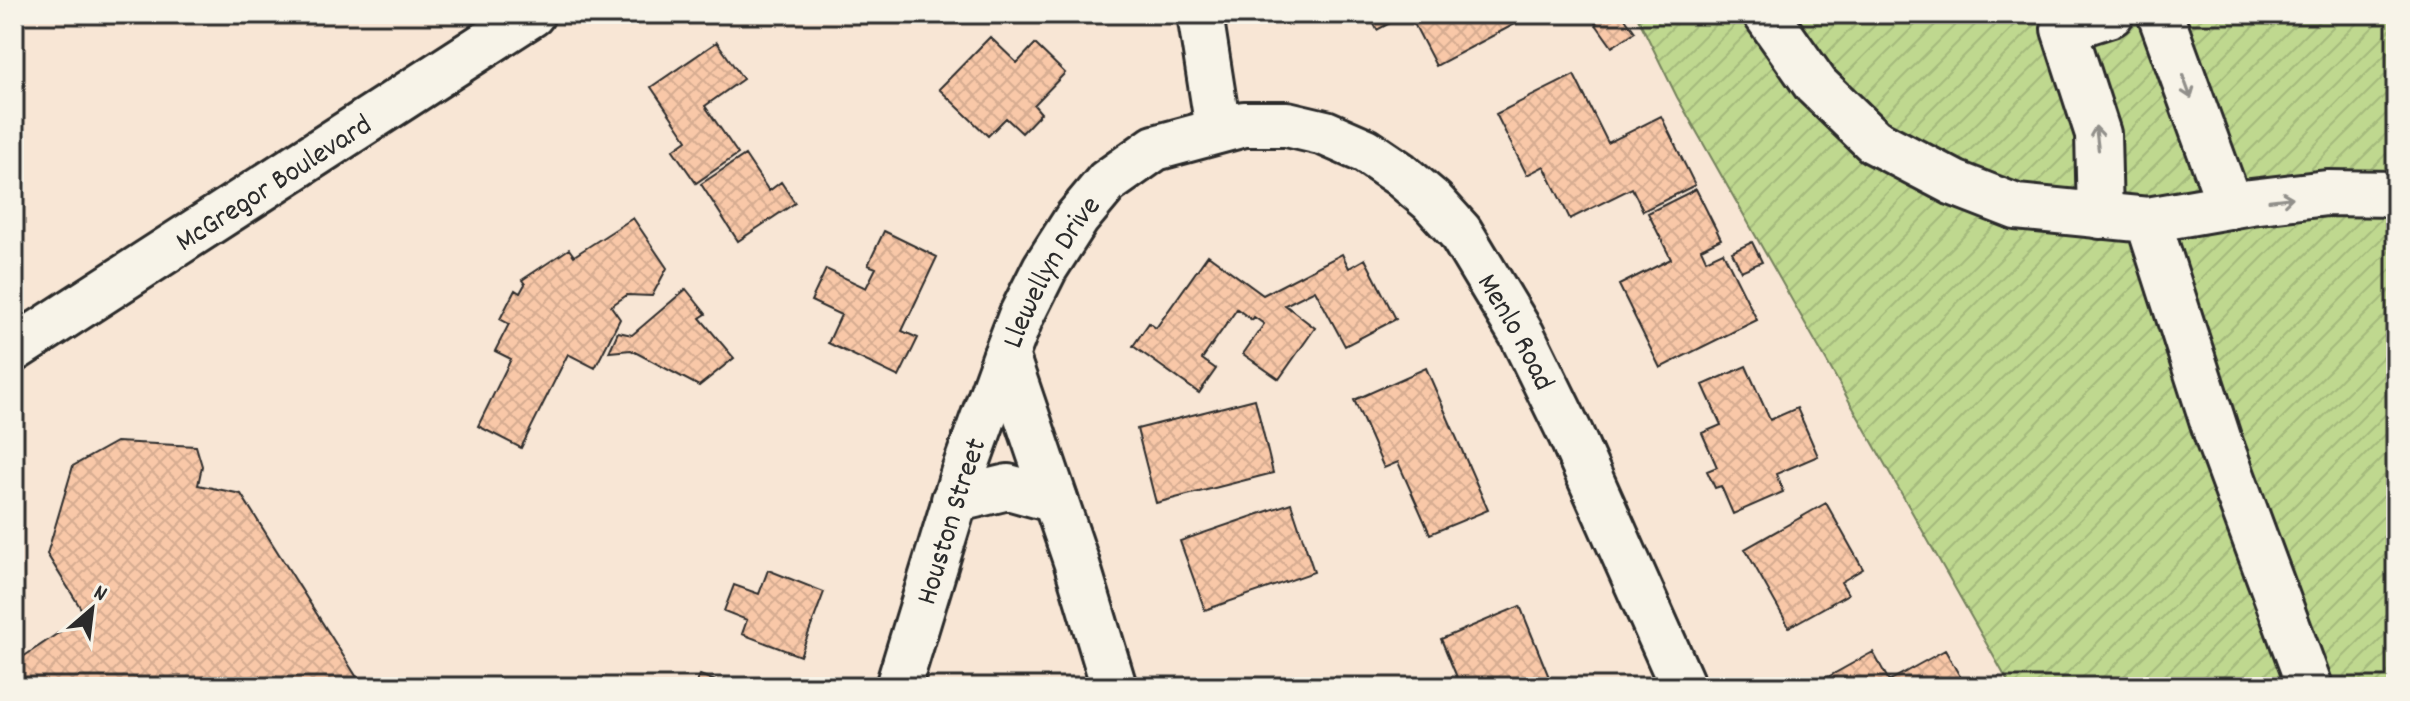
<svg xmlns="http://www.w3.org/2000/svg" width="2410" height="701" font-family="Dekko,sans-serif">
<defs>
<pattern id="garden-furrows" width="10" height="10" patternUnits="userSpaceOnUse" patternTransform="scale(2)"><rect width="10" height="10" fill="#bfd88f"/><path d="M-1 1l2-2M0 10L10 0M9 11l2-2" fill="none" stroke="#a4ba7c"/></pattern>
<pattern id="building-cross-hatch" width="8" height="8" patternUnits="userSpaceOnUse" patternTransform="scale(2)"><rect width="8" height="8" fill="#f9c8a8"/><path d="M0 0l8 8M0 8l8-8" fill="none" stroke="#d6ac91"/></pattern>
</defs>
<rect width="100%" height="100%" fill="#f8e6d5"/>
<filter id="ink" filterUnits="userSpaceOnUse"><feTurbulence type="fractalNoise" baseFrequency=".0125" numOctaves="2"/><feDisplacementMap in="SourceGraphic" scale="16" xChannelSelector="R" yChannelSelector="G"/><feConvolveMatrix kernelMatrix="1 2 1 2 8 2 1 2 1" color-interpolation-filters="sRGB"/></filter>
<g filter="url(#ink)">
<path fill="url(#garden-furrows)" stroke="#75825d" stroke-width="2" d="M1636 14H2396V687H2011L1677 97Z"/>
<path fill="url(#building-cross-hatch)" stroke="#2b2b2b" stroke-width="2" d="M1369 14H1407L1377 30Z
M1409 14H1529L1530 16 1436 66Z
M1607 14H1622L1635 32 1612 47 1595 23Z
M990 37 1017 63 1035 44 1065 73 1034 105 1041 113 1022 133 1006 118 988 136 939 89Z
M717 42 743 79 705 106 738 154 696 183 673 150 687 140 651 87Z
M1574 75 1608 143 1661 116 1695 185 1643 211 1632 188 1570 219 1544 166 1527 175 1496 114Z
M745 155 769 191 781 182 795 203 738 241 701 184Z
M1696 189 1721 239 1701 249 1706 260 1723 252 1757 320 1660 368 1619 285 1671 259 1648 213Z
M633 218 667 268 652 296 627 295 611 306 620 319 595 368 568 354 521 448 478 426 511 359 495 351 509 324 500 319 515 290 520 293 525 284 522 280 569 249 574 256Z
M884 231 937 257 902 331 918 338 899 377 828 343 841 315 811 301 826 269 866 288 876 268 868 265Z
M1752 242 1762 262 1741 271 1732 252Z
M1342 254 1349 268 1365 259 1396 319 1345 346 1315 290 1285 305 1315 328 1279 379 1243 354 1264 324 1254 317 1252 320 1237 309 1202 359 1216 369 1199 393 1133 346 1149 323 1156 328 1208 255 1263 295Z
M686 289 706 314 700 318 734 358 699 386 631 350 609 352 618 332 632 335Z
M1746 366 1770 420 1797 408 1818 456 1776 474 1783 492 1733 514 1721 486 1715 488 1707 471 1717 467 1702 433 1721 425 1703 385Z
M1426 368 1488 510 1430 534 1398 462 1384 468 1354 400Z
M1255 399 1273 473 1156 503 1137 429Z
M116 442 196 446 202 466 198 485 241 494 363 687H130L127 682 119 687H14V663L85 615 47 554 73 466Z
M1291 503 1314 572 1205 610 1180 541Z
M1826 503 1863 569 1841 582 1848 594 1789 627 1745 549Z
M768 570 824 592 800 656 742 634 747 620 724 611 734 585 759 594Z
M1520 606 1553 687H1461L1441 639Z
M1945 650 1966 687H1810L1873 652 1889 681Z
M700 675 731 687H695Z"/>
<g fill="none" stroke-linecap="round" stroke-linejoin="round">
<g stroke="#2b2b2b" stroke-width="50">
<g id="minor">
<path d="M1200 14 1218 129"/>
<path d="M1766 14 1816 85 1874 141 1954 183 2016 207 2148 220 2219 441 2310 687"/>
<path d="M2160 14 2230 206"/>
<path d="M2100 216 2098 134 2064 29 2111 14"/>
<path d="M2148 220 2251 202 2327 193 2396 194"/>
<path d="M954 500 1008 487 1055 500"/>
<path id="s1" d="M898 687 963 474 1006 355"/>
<path id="s2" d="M1114 687 1076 561 1006 355 1021 316 1045 268 1077 218 1107 182 1155 148 1244 124H1287L1325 133 1366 151 1400 174 1432 201 1460 232 1522 335 1571 435 1683 687"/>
</g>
</g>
<g stroke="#2b2b2b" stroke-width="50">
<g id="major">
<path id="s3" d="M14 349 532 14"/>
</g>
</g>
<use href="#minor" stroke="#f7f3e8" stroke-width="44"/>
<use href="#major" stroke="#f7f3e8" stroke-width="44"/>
</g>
<defs><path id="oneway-shaft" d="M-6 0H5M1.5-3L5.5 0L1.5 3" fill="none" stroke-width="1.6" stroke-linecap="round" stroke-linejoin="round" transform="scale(2)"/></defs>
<g stroke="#918f8a">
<use href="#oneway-shaft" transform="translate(2187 87) rotate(70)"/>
<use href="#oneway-shaft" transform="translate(2097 138) rotate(-97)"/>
<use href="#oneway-shaft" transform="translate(2281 199) rotate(-7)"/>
</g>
</g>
<g text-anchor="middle" stroke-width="6" stroke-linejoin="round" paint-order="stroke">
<g font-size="30" fill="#2b2b2b" stroke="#f7f3e8">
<text dy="10" stroke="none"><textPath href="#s3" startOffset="308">McGregor Boulevard</textPath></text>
<text dy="10" stroke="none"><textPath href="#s2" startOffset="444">Llewellyn Drive</textPath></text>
<text dy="10" stroke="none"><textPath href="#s2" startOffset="1068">Menlo Road</textPath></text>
<text dy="10" stroke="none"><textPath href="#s1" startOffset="174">Houston Street</textPath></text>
</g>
</g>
<rect width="2410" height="701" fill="none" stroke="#f7f3e8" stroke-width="48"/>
<rect x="24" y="24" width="2362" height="653" fill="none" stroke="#2b2b2b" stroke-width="3" filter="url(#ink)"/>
<g transform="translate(92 609) rotate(28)" stroke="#f7f3e8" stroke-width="6" paint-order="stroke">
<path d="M0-6L14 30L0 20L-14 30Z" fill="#2b2b2b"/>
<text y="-12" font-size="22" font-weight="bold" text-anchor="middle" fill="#2b2b2b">N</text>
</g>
</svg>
